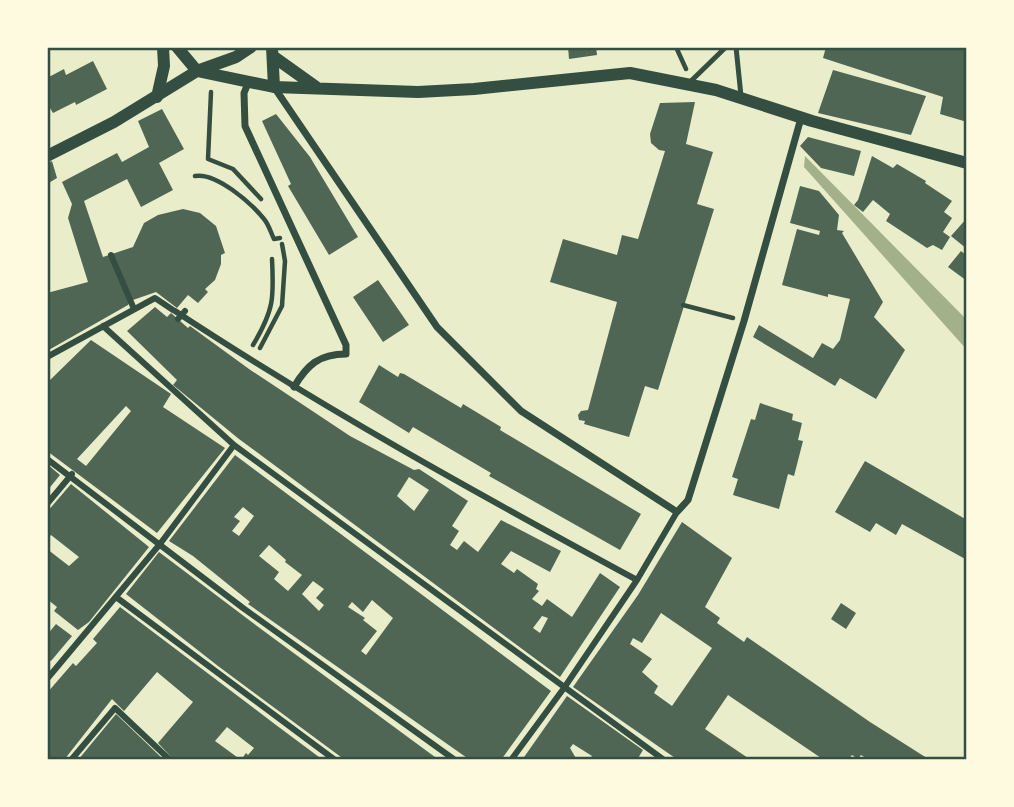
<svg xmlns="http://www.w3.org/2000/svg" width="1014" height="807" font-family="'DM Sans',sans-serif">
<rect width="100%" height="100%" fill="#e9edc9"/>
<path fill="#a3b18a" d="M805 156 967 320V350L804 167Z"/>
<path fill="#4f6655" fill-rule="evenodd" d="M568 47H596L597 55 569 59Z
M826 47H954L955 50 956 47H967V122L940 114 943 97 823 58Z
M93 61 107 89 76 105 75 102 53 113 47 103V78L64 69 66 75Z
M833 70 926 96 911 135 818 113Z
M695 102 686 144 713 152 697 204 714 209 658 390 645 386 629 437 584 424 585 421 579 420 578 415 581 411 588 410 617 302 550 282 563 239 617 255 622 235 638 239 665 151 659 150 651 143 650 134 660 103Z
M162 109 184 149 159 163 173 190 141 207 127 179 84 201 103 257 133 247 144 223 158 215 183 209 200 213 216 226 225 253 221 255V264L215 280 205 289 208 292 198 303 188 295 177 308 156 292 130 301 128 305 47 351V293L88 282 68 218 72 204 62 182 117 153 122 162 149 147 138 121Z
M276 114 310 157 358 237 329 255 288 186 291 184 262 121Z
M808 137 861 151 854 176 821 168 800 146Z
M872 156 893 168 897 164 926 181 925 183 952 201 944 212 952 218 943 232 950 237 942 250 933 245 927 248 886 221 890 214 873 200 863 212 854 205 858 200Z
M52 161 57 178 47 184V164Z
M800 186 819 191 839 215 837 230 844 231 842 233 883 302 874 317 905 350 876 399 840 378 835 386 753 337 759 325 813 358 822 343 833 349 840 340 850 299 828 294V297L782 285 797 229 819 235 820 231 790 223Z
M967 218V249L951 236Z
M961 251 967 256V281L948 267Z
M378 280 409 325 383 342 353 297Z
M155 307 167 317 171 313 188 328 190 326 249 369 350 436 414 470 419 469 468 501 452 526 459 531 450 545 457 550 464 541 478 552 501 520 561 551 550 572 511 551 501 564 514 573 517 569 538 584 536 589 539 591 532 599 542 606 547 599 572 617 600 573 620 587 560 677 239 439 173 385 177 380 127 331ZM409 477 429 490 414 511 397 496ZM542 616 548 618 540 633 533 628Z
M91 340 171 394 163 407 225 448 157 533 47 451V383ZM126 406 131 411 86 466 77 459Z
M379 365 398 377 400 373 404 374 461 408 463 404 501 427 500 430 641 514 620 550 489 476 491 473 413 427 409 433 359 402Z
M760 403 793 414 792 420 802 423 798 440 803 441 794 476 788 474 779 509 733 495 738 479 732 477 751 419 755 420Z
M235 455 551 691 501 760H470L248 604 250 602 193 556 169 541ZM243 507 254 516 239 536 232 531 240 521 234 517ZM269 545 286 560 285 562 302 575 288 591 274 579 279 572 259 556ZM313 581 324 589 316 598 324 605 319 611 302 594ZM372 600 393 618 366 655 361 651 377 631 363 620 365 618 348 607 352 602 363 612Z
M865 461 967 520V560L902 524 896 535 876 523 870 532 835 512Z
M47 464 60 475 47 491Z
M71 484 149 547 89 622 78 630 54 611 57 607 47 599V549L69 566 79 557 51 535 47 539V512Z
M682 522 732 558 705 607 720 618 717 623 744 642 747 637 870 722 930 760H869L861 755 858 759 852 755 848 760H824L728 695 705 729 751 760H678L573 687 638 595ZM661 613 712 648 672 706 654 693 658 686 642 672 652 659 630 644 633 638 642 643Z
M159 552 261 629 439 760H345L218 666 126 594Z
M841 603 856 613 846 629 831 619Z
M120 607 276 725 323 760H241L246 753 248 755 254 748 227 727 215 741 241 760H174L158 743 193 702 157 672 124 711 112 699 64 760H47V693L73 663 76 666 97 643 93 639Z
M56 624 72 636 51 661 47 659V635Z
M567 696 643 750 637 760H589L592 756 573 744 570 748 577 760H522Z
M116 714 164 760H78Z"/>
<g fill="none" stroke-linecap="round" stroke-linejoin="round">
<path stroke="#344e41" stroke-width="4.5" d="M676 47 686 69
M211 92 208 159 233 169 261 199
M195 176C216 172 251 203 264 219 269 225 271 233 274 239L280 238
M683 305 733 318
M253 345C274 310 274 298 272 259
M260 348 282 306 285 261 282 244"/>
<path stroke="#344e41" stroke-width="5" d="M736 47 741 96
M689 83 726 47"/>
<path stroke="#344e41" stroke-width="6" d="M111 255 134 309
M175 311C324 409 480 495 637 580
M178 319 185 311
M103 326 234 445 664 760
M47 357 155 298 173 310
M47 459 243 608 455 760
M47 504 72 474
M116 597 335 760
M47 679 160 544 234 445
M71 760 115 708 170 760
M511 760 564 688 637 580 677 512"/>
<path stroke="#344e41" stroke-width="7" d="M249 81 244 93 245 126 346 345V354C319 354 307 365 294 387
M274 87 437 327 521 411 677 512 688 500 744 321 801 118"/>
<path stroke="#344e41" stroke-width="12" d="M177 47 197 71 274 87 418 92 474 89 630 73 716 90 812 121 967 163
M272 47 274 87
M274 57 316 87
M157 97 164 66 163 47
M47 156 114 122 197 71 236 57 251 47"/>
</g>
<rect width="1014" height="807" fill="none" stroke="#fefae0" stroke-width="98"/>
<rect x="49" y="49" width="916" height="709" fill="none" stroke="#344e41" stroke-width="2.5"/>
</svg>
